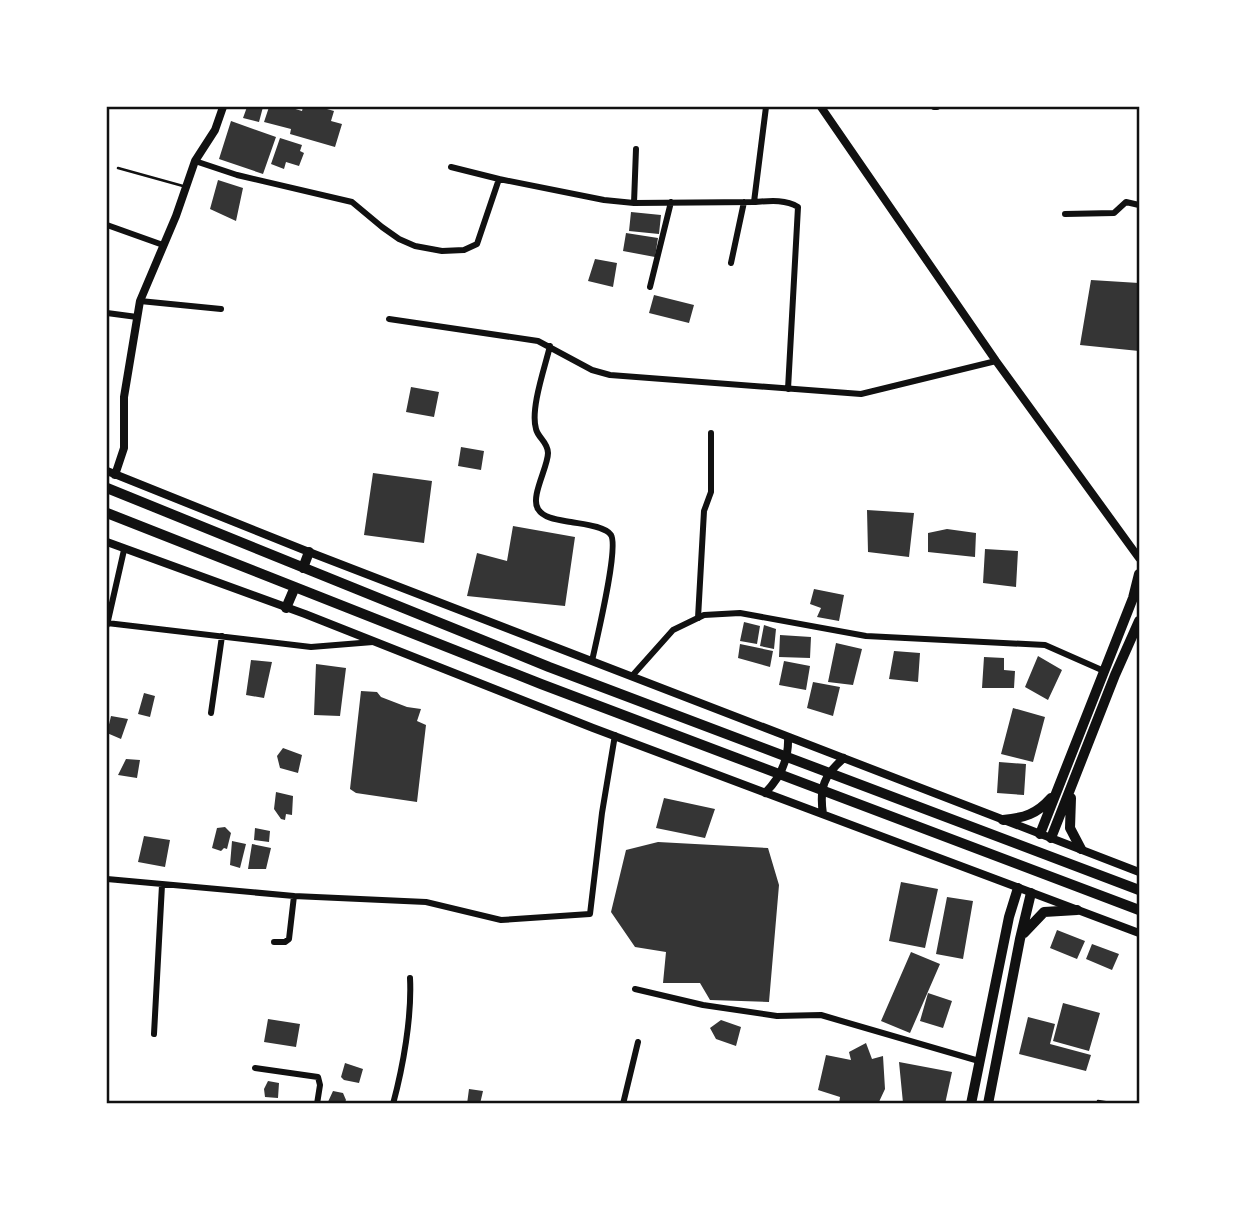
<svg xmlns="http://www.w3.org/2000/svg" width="1246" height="1211" font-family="Rubik,sans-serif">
<rect width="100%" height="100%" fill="#fff"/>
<path fill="#353535" d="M247 107H263L259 122 243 118Z
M269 107H289L302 111 303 107H320L334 111 331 121 342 124 335 147 290 134 291 129 264 122Z
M231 121 276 137 263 174 219 159Z
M280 138 302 145 300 151 304 153 299 166 286 162 284 169 271 164Z
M218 180 243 188 236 221 210 209Z
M631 212 661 215 659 234 629 231Z
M626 233 658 238 655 257 623 251Z
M595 259 617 263 613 287 588 281Z
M1091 280 1139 283V351L1080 345Z
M654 295 694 305 689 323 649 313Z
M411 387 439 392 434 417 406 412Z
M461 447 484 451 481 470 458 466Z
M373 473 432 481 424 543 364 535Z
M867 510 914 513 909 557 868 552Z
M513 526 575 537 565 606 467 596 477 553 507 561Z
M947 529 976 533 975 557 928 552V533Z
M985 549 1018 551 1016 587 983 583Z
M814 589 844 595 839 621 817 617 821 608 810 604Z
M744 622 760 626 757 644 740 641Z
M764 625 776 629 774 649 760 646Z
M780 635 811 637 810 658 779 657Z
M836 643 862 649 853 685 828 682Z
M740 644 773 651 770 667 738 658Z
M894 651 920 653 918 682 889 679Z
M1038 656 1062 670 1048 700 1025 687Z
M984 657 1004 658V670L1015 671 1014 688H982Z
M251 660 272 662 264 698 246 695Z
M784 661 810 666 806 690 779 685Z
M316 664 346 668 340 716 314 715Z
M813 682 840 687 833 716 807 708Z
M361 691 377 692 381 697 407 707 421 709 417 721 426 725 417 802 356 793 350 789Z
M144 693 155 696 150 717 138 714Z
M1013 708 1045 717 1033 762 1001 754Z
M111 716 128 719 121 739 107 733Z
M283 748 302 755 298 773 280 768 277 756Z
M126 759 140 760 137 778 118 775Z
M999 762 1026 764 1024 795 997 793Z
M276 792 293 796 292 815 286 814 285 820 281 819 274 809Z
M664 798 715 809 705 838 656 828Z
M225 827 231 833 227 849 224 848 221 851 212 848 217 828Z
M255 828 270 831 269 842 254 840Z
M144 836 170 840 165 867 138 862Z
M232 841 246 844 240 868 230 865Z
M658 842 768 848 779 885 769 1002 710 1000 700 983H663L666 952 635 947 611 912 626 850Z
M252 844 271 848 266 869H248Z
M901 882 938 889 925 948 889 941Z
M947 897 973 901 963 959 936 954Z
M1057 930 1085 941 1077 959 1050 948Z
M1092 944 1119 954 1112 970 1086 959Z
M911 952 940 964 910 1033 881 1021Z
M928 993 952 1001 943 1028 920 1021Z
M1063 1003 1100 1013 1089 1051 1053 1041Z
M1028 1017 1055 1024 1050 1044 1091 1055 1086 1071 1019 1054Z
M268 1019 300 1024 296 1047 264 1042Z
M721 1020 741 1027 736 1046 716 1039 710 1028Z
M866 1043 872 1059 883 1056 885 1089 878 1104H839L840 1097 818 1090 826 1055 851 1060 849 1052Z
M899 1062 952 1072 945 1104 903 1103Z
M345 1063 363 1069 359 1083 344 1080 341 1077Z
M268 1081 279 1083 278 1098 265 1097 264 1089Z
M469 1089 483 1091 480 1104H467Z
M333 1091 343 1093 346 1100 344 1104H327Z"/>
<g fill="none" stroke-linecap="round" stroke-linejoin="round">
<path stroke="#111" stroke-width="2.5" d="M118 168 183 186
M1098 1101 1117 1104"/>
<path stroke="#111" stroke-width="6" d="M934 107H937
M195 161 237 175 352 202 382 227 399 239 415 246 442 251 464 250 477 244 499 179 604 200 634 203 754 202 766 107
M451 167 499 179
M754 202C769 201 785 199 798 207L788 389
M634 203 636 149
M1065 214 1114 213 1126 202 1139 205
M107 225 163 245
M731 263 744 202
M650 287 671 202
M140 301 221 309
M107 313 137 317
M389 319 538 341 592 370 610 375 861 394 996 361
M550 346C545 367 530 409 536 429 538 438 548 442 548 453 548 467 530 497 538 509 544 519 560 520 571 522 581 524 605 526 611 535 619 548 596 642 592 661
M698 618 704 511 711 492V433
M107 623 311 647 373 642
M107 625 124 550
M632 676 673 630 704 615 740 613 866 636 1045 645 1104 671
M211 713 222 636
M107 879 294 896 426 902 501 920 590 914 602 813 615 735
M274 942H285L289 939 294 896
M635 989 703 1005 777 1016 821 1015 979 1061
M154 1034 162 885
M255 1068 318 1077 320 1085 317 1104
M393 1104C403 1067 412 1017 410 978
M623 1104 638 1042"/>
<path stroke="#111" stroke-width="8" d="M821 107 996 361 1139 558
M107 471 309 552 1139 872
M115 475 124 448V397L140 301 176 216 195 161 215 130 223 107
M107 542 305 614 593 728 1139 933
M765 793C781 777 789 759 788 737
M823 814C819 788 824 775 844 758"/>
<path stroke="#111" stroke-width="10" d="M1071 798 1070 828 1081 849
M1003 820C1024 818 1037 814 1051 798
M1040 834 1133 598 1139 574
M1051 838 1115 675 1139 621
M1024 933 1044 912 1077 910
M971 1104 1009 917 1018 888
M988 1104 1020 939 1031 893"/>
<path stroke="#111" stroke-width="10" d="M107 488 549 667 1139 890
M107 513 541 684 1139 910
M303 568 309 552
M286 608 295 587"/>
</g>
<rect width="1246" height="1211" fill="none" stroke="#ffffff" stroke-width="217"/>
<rect x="108" y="108" width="1030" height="994" fill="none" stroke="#111" stroke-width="2.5"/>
</svg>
